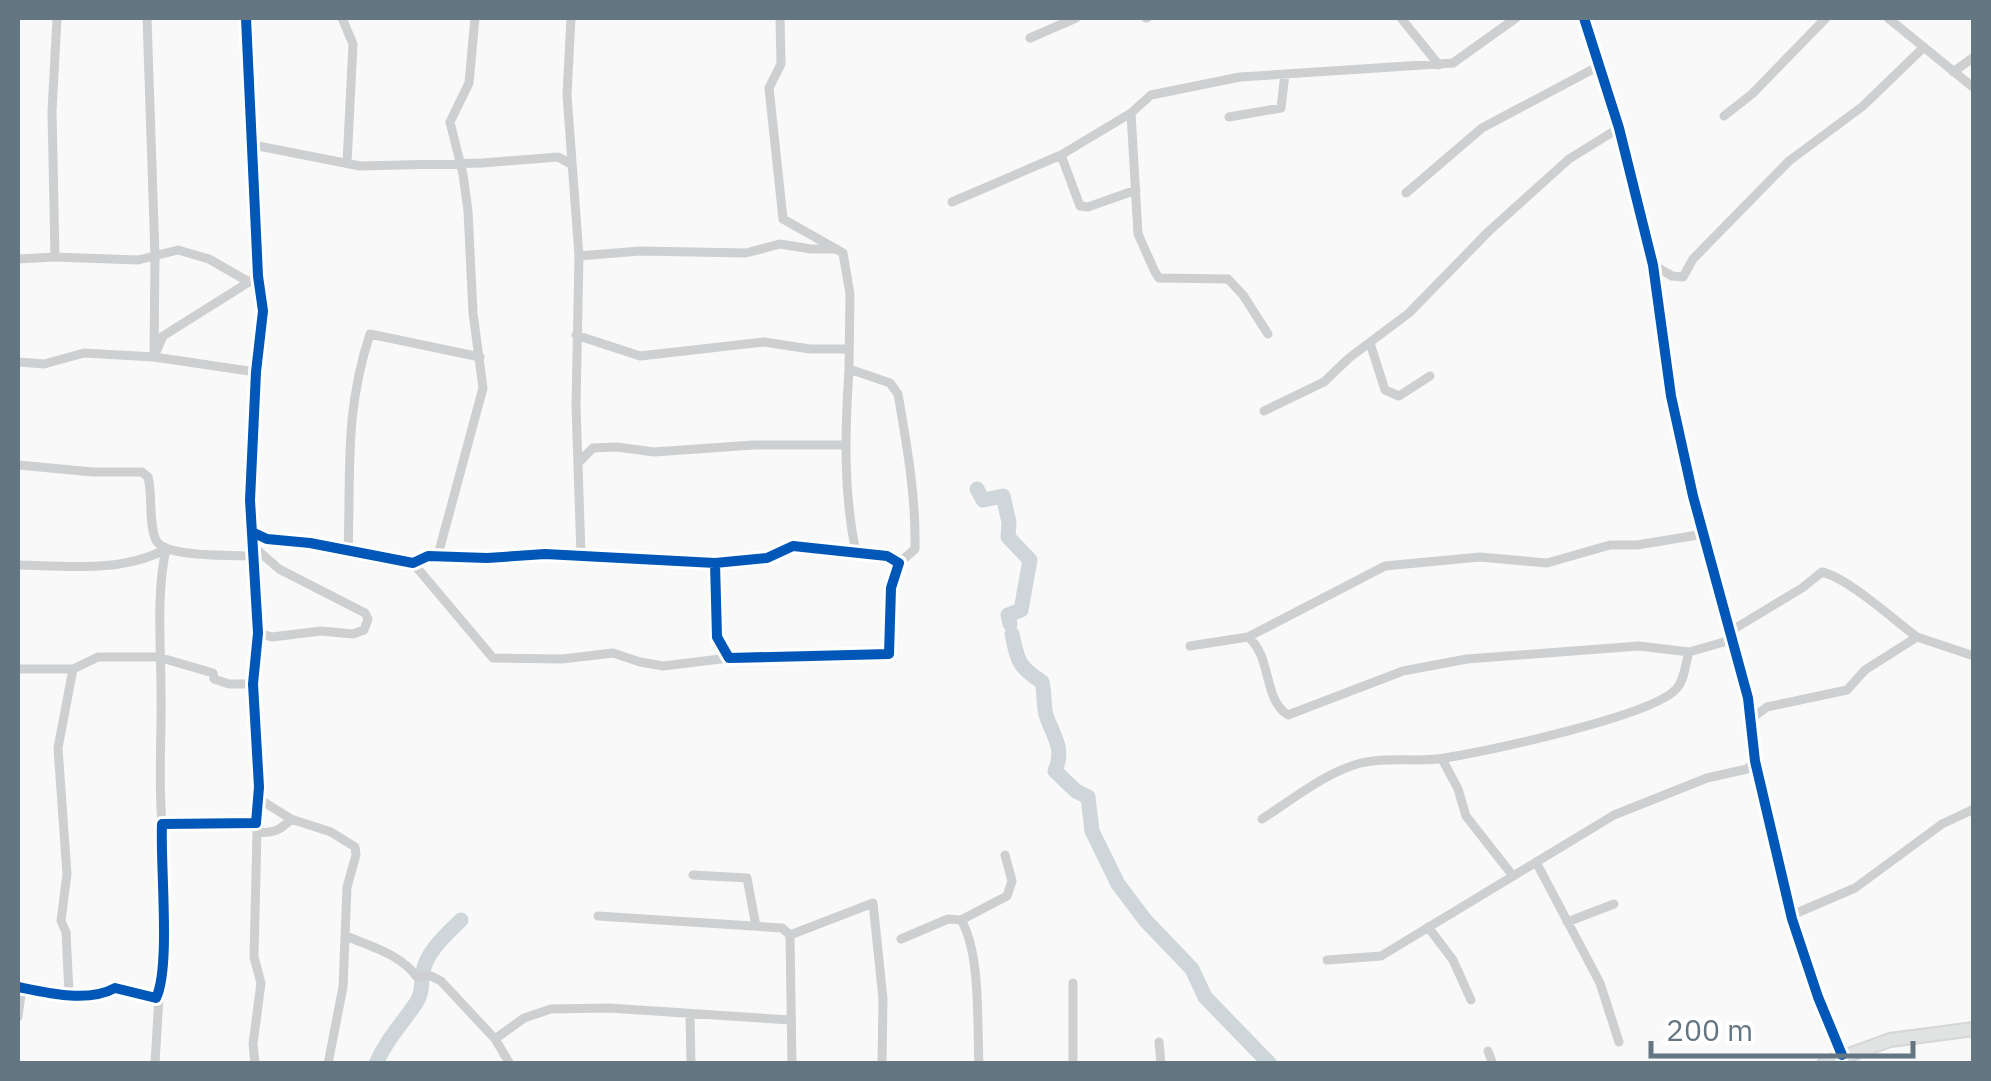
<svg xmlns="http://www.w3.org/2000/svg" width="1991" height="1081" font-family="'IBM Plex Sans',sans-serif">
<rect width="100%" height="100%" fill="#f9f9f9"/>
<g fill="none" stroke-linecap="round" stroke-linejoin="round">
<path stroke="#ced6d9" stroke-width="15" d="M977 489 983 500 1003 496 1009 522 1008 537 1030 560 1021 610 1008 615 1010 624
M1012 634C1018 662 1018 666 1042 682 1045 693 1043 704 1046 715 1053 736 1065 748 1055 771L1076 791 1088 797 1092 831 1118 884 1146 921 1192 969 1205 997 1270 1064
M376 1064C386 1040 402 1024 416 1003 423 992 421 984 423 972 426 952 447 934 461 920"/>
<g stroke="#d5d6d7" stroke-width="16">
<path id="secondary" d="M1824 1064 1890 1040 1974 1029"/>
</g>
<path stroke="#cecfd0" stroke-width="9" d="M147 18 155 256 154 357
M342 18 353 44 347 163
M571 18 567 95 579 256 576 406 581 555
M780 18 781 64 769 88 783 219 843 253 850 294 849 369 890 383 898 394C907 446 916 496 915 549L899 563
M1146 18H1147
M1401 18 1439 65
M1584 18 1619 128 1653 265 1671 396 1693 496 1748 698 1755 761 1792 919 1818 997 1842 1055
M1888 18 1974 88
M1030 38 1076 18
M1953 72 1974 57
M1131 113 1138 234 1155 272 1159 278 1228 279 1243 295 1268 334
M1724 116 1752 94 1826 18
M1229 117 1281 108 1285 74
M253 145 360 166 483 163 558 157 571 164
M1061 155 1080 206 1088 207 1136 190
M1406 193 1482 128 1597 67
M952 202 1061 155 1131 113 1151 95 1240 77 1453 63 1516 18
M579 256 640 251 746 253 780 244 811 249H834
M55 257 52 111 57 18
M18 259 55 257 138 260 178 250 209 259 249 282 258 276
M1653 265 1672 276 1683 277 1693 259 1789 161 1863 106 1924 47
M576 335 640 356 764 342 810 349H849
M1370 343 1385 390 1399 396 1430 376
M157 350 163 336 249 282
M18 362 44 364 84 353 154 357 256 372
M849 369C845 432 843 491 856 553
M1264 411 1324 382 1349 358 1409 313 1489 231 1569 159 1619 128
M578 463 593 448 617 447 654 452 753 445H845
M18 465 93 472H142L148 477C153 496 148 523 156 540 164 558 234 555 254 556
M252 532 267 539 310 543 413 563 428 556 487 558 545 554 715 563 767 558 793 546 887 556 899 563 891 588 889 654 729 658 717 637 715 563
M253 546 279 569 365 613 368 619 364 630 353 634 321 631 272 637 258 633
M348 552C351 471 344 413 370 334L480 357
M438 555 483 388 473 313 468 211 463 174 450 122 469 83 475 18
M413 563 493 658 562 659 613 653 640 662 663 666 729 658
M18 565C66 566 122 573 166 549
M1729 632 1802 588 1822 572C1848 578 1894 620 1917 637
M1248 637 1385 566 1480 557 1547 563 1610 545H1637L1704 534
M1190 646 1248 637C1272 656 1263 700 1288 715L1403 671 1467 659 1639 646 1689 652 1731 640
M18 669H73L98 657H158L213 673 214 679 229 684H253
M1751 719 1767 707 1847 690 1865 670 1917 637 1974 656
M1442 759 1458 789 1466 816 1513 876
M259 799 291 819
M1262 819C1292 800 1326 772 1361 763 1389 756 1418 763 1445 758 1486 751 1655 716 1677 688 1685 679 1685 664 1689 652
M256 823 257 832C272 834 281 830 291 819L331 832 355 847 356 855 347 887 343 987 328 1064
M162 824C158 779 162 735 161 690 161 644 156 595 166 549
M1536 862 1600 983 1619 1042
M693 875 747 878 756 926
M1792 915 1855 888 1942 824 1974 809
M598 916 782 928 790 935 792 1064
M961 920 1007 896 1012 881 1005 855
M1567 922 1614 904
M1428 927 1453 960 1471 1000
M790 935 873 903 883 999 882 1064
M346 936C372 947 400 954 417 977L431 976 441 981 495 1039 510 1064
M901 939 948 919 961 920C981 953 977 1024 979 1064
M1327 960 1381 956 1614 815 1707 778 1747 769 1755 761
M18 987C47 993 88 1003 115 988L156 998C171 968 160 865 162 824L256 823 259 787 253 684 258 633 250 500 256 372 263 311 258 276 246 18
M69 993 66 932 61 921 67 874 58 748 73 669
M690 1014 691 1064
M18 1017 22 987
M495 1039 524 1018 551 1009 609 1008 790 1020
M1159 1042 1161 1064
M1488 1051 1493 1064
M155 1064 159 996
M255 1064 253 1044 261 983 254 957 257 832
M1073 1064V983"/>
<use href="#secondary" stroke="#e1e2e2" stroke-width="12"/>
<g stroke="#fff" stroke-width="16">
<path id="cycleway" d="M1584 18 1619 128 1653 265 1671 396 1693 496 1748 698 1755 761 1792 919 1818 997 1842 1055
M252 532 267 539 310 543 413 563 428 556 487 558 545 554 715 563 767 558 793 546 887 556 899 563 891 588 889 654 729 658 717 637 715 563
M18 987C47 993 88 1003 115 988L156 998C171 968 160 865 162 824L256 823 259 787 253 684 258 633 250 500 256 372 263 311 258 276 246 18"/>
</g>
<use href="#cycleway" stroke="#0057b8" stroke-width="10"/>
</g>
<rect width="1991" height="1081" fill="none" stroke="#657683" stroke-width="40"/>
<path d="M1651 1041v15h262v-15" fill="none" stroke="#657683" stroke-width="5"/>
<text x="1666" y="1041" font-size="30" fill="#657683" stroke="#ffffff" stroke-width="8" paint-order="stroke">200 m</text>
</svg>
